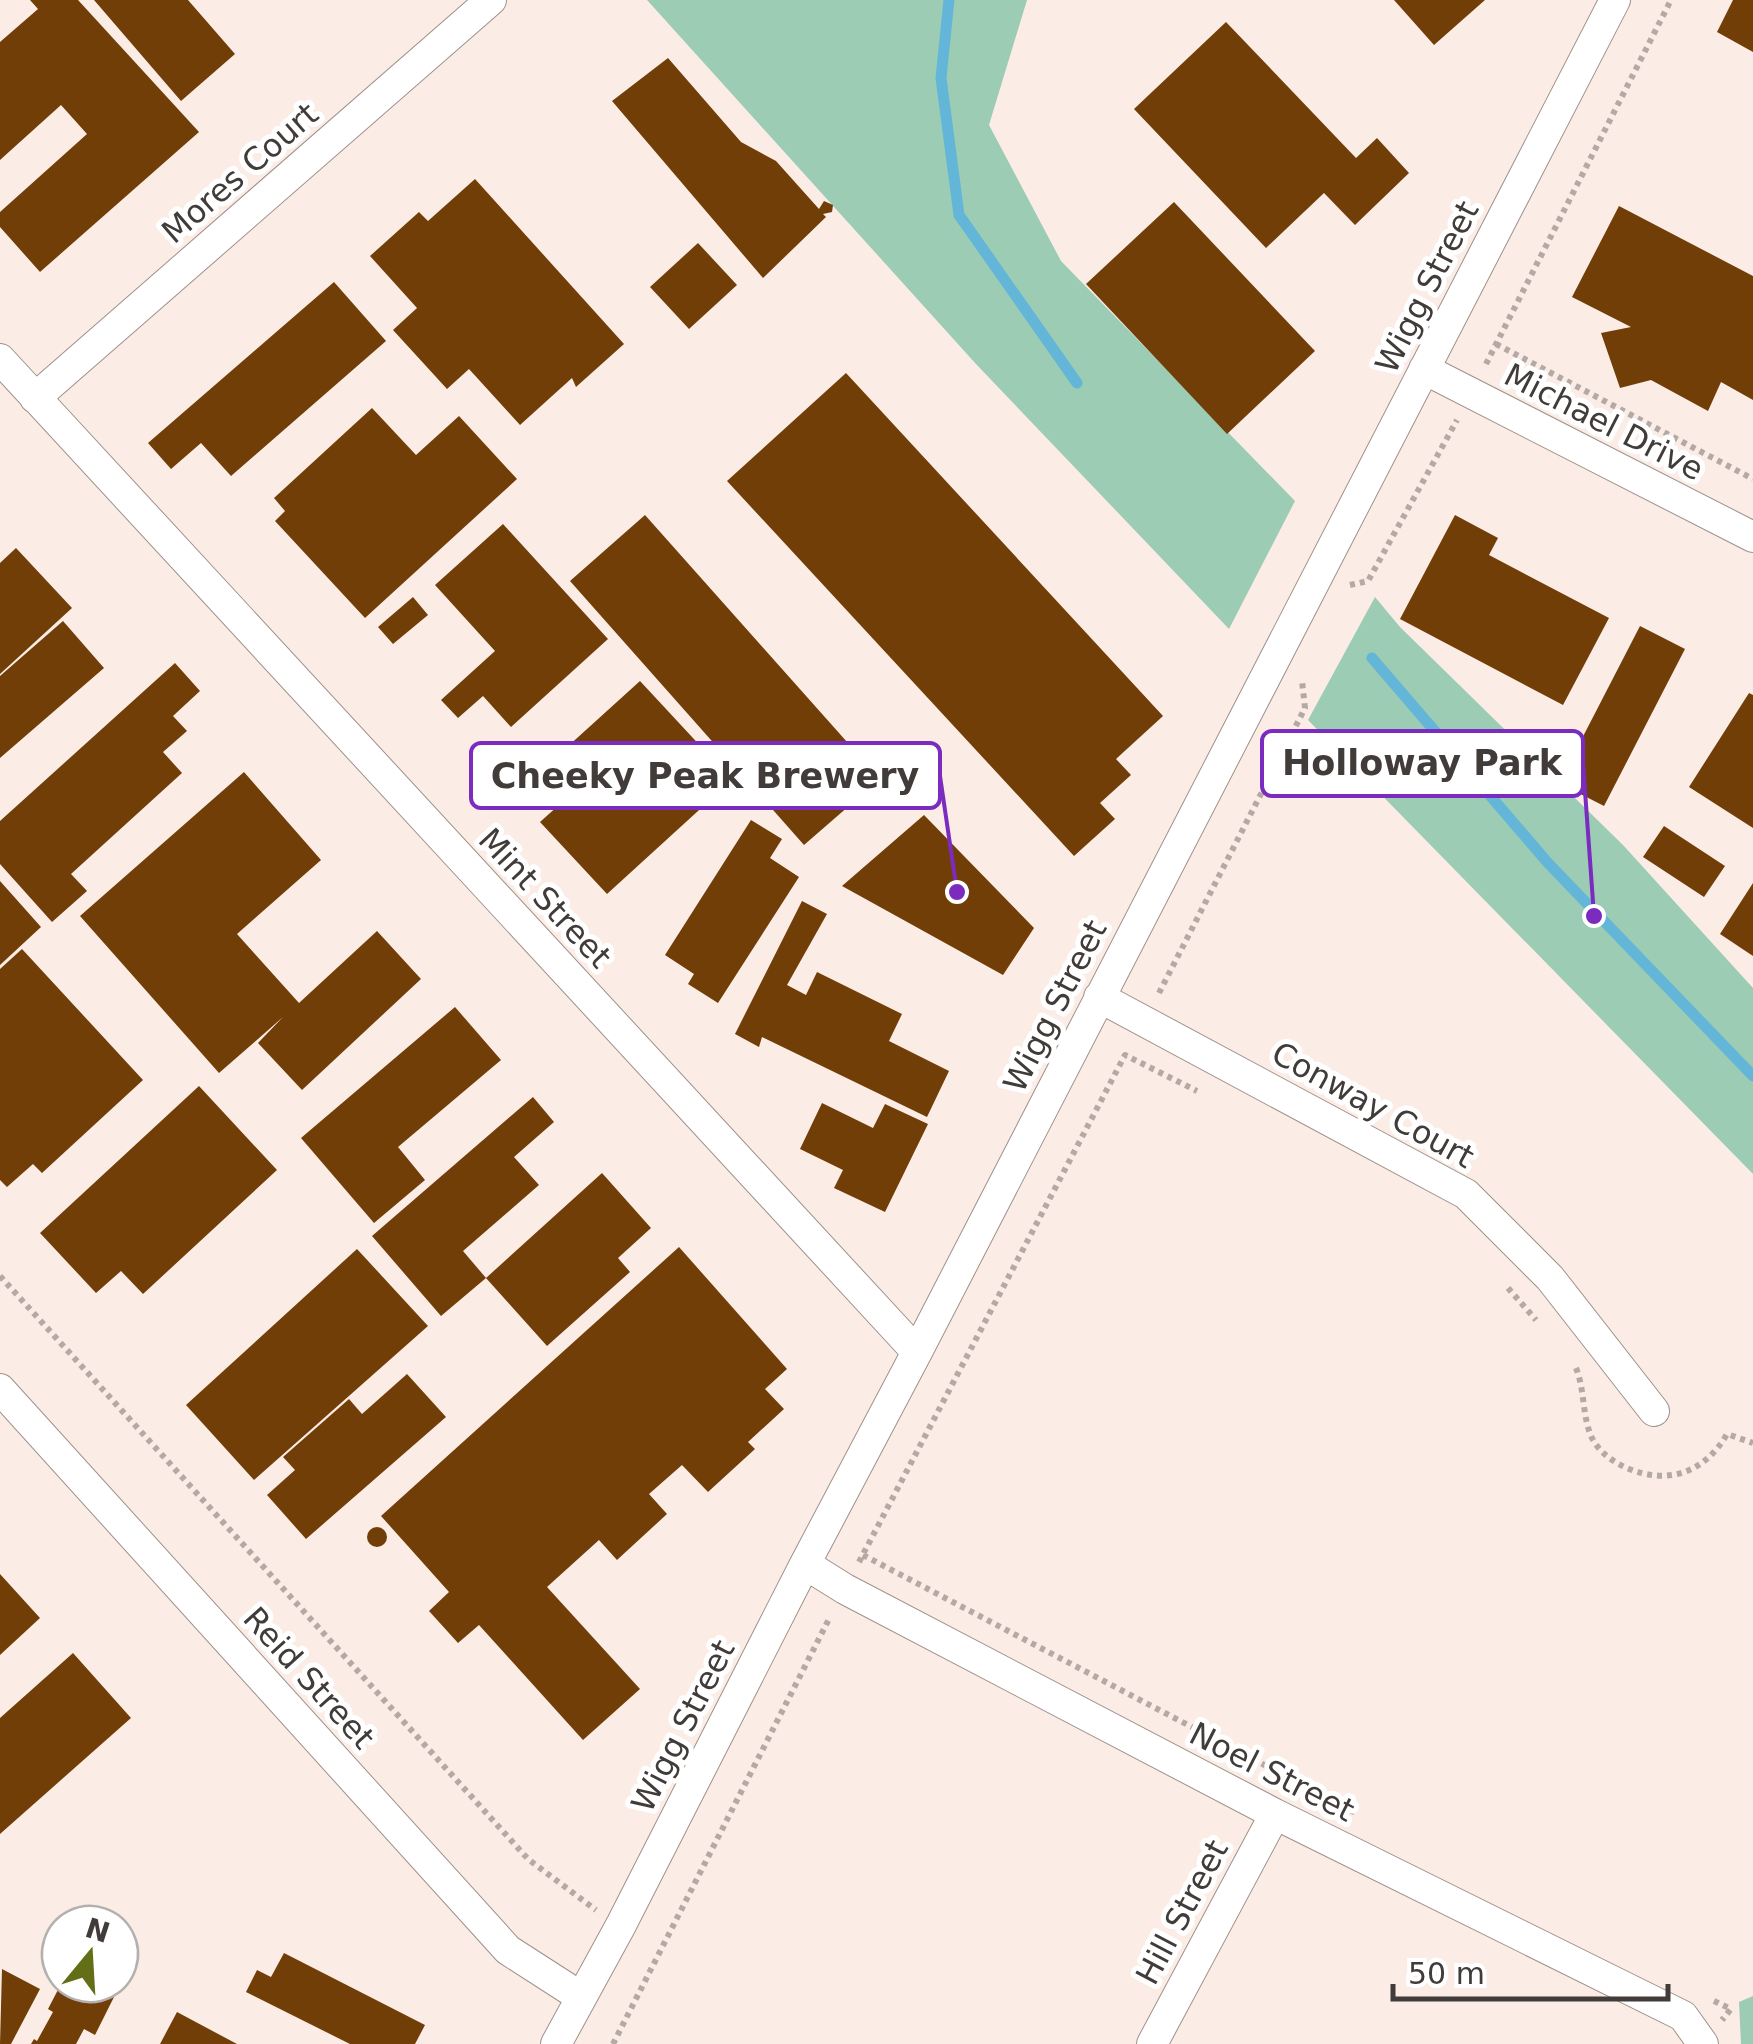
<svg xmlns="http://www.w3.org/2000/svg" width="1753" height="2044" font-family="'DejaVu Sans',sans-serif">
<rect width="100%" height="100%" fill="#fbece6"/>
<path fill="#9dccb5" d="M647 0H1027L989 125 1061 261 1295 501 1229 629 976 364Z
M1375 597 1400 627 1623 845 1753 988V1174L1308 720Z
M1753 1996V2044H1741L1739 2002Z"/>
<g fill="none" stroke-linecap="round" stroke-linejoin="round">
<path stroke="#63b6d8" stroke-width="11" d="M949 0 941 78 959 215 1077 383
M1372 658 1548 863 1753 1076"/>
</g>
<path fill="#713e07" d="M30 0H78L199 132 40 272 0 227V212L87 134 61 105 0 160V42L38 9Z
M94 0H188L235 54 181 101Z
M1394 0H1485L1434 45Z
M1733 0H1753V52L1717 32Z
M1226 22 1356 158 1377 138 1409 173 1355 225 1324 193 1266 248 1134 109Z
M668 58 741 142 776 161 819 209 824 201 833 205 832 212 823 214 826 217 763 278 612 101Z
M475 179 624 344 576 387 572 378 520 425 469 369 447 389 393 330 417 308 370 256 419 212 428 221Z
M1174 202 1315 351 1227 434 1086 284Z
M1619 206 1753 276V400L1721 382 1708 411 1651 380 1620 388 1601 333 1631 327 1572 297Z
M698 243 737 285 689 329 650 287Z
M334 282 386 341 231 476 201 443 171 469 148 443Z
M846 373 1163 716 1116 759 1131 775 1100 803 1115 819 1074 856 727 481Z
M372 408 416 455 459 416 517 479 365 618 275 521 285 511 274 498Z
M645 515 880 779 804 845 570 581Z
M1455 515 1498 538 1489 555 1609 618 1563 705 1400 619Z
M503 524 608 639 511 727 483 696 458 718 441 700 495 651 435 585Z
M16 548 72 608 0 674V563Z
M413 597 428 615 393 644 378 627Z
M63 621 104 668 0 758V676Z
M1640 626 1685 649 1604 806 1559 783Z
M175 663 200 691 173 716 187 731 163 752 182 773 71 874 87 891 52 922 0 864V821Z
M640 681 732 780 607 894 540 822 569 796 544 768Z
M1749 693 1753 695V828L1689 787Z
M244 772 321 860 237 934 299 1003 377 931 421 979 302 1090 258 1043 283 1017 219 1073 80 916Z
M924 815 1034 928 1003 975 842 886Z
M751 820 782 839 770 858 799 877 718 1003 688 984 694 974 665 955Z
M1664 826 1725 866 1704 897 1643 857Z
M0 881 41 927 0 965Z
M1753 883V956L1720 934Z
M802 901 827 914 787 985 806 995 817 972 902 1014 889 1041 949 1071 927 1117 762 1037 759 1047 735 1034Z
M22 949 143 1080 42 1173 33 1164 7 1187 0 1180V969Z
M455 1007 501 1060 398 1147 425 1180 374 1223 301 1138Z
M199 1086 277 1170 143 1294 121 1271 96 1293 40 1233Z
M533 1097 554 1122 514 1157 539 1185 463 1251 486 1278 441 1316 372 1236Z
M822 1103 873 1128 885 1104 928 1124 885 1212 834 1188 843 1170 800 1149Z
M602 1173 651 1228 618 1258 630 1272 547 1346 486 1278Z
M679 1247 787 1369 765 1389 784 1409 748 1442 755 1449 708 1492 682 1465 649 1494 667 1514 617 1560 599 1540 547 1587 640 1689 583 1740 479 1625 458 1643 429 1611 449 1592 381 1516Z
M357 1249 428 1326 254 1480 186 1405Z
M407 1374 446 1417 306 1539 267 1495 295 1470 283 1457 349 1399 362 1414Z
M367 1537a10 10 0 1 1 20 0a10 10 0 1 1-20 0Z
M0 1574 40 1618 0 1655Z
M73 1653 131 1718 0 1834V1718Z
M284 1953 425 2025 415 2044H350L246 1992 257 1970 271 1977Z
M2 1969 40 1989 11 2044H0Z
M120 1970 126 1973 95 2035 84 2029 76 2044H31L34 2039 37 2041 53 2012 48 2009 61 1984H120Z
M177 2012 237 2044H160Z"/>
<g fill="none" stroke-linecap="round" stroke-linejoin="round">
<g stroke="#9f918b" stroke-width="32">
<path id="minor" d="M0 359 917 1352
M1424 369 1753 537
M35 398 491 0
M1099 997 1466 1194 1550 1278 1654 1411
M0 1389 508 1950 581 1997
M805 1564 845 1589 1275 1814 1683 2016 1703 2044
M556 2044 621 1925 805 1564 917 1352 1615 0
M1152 2044 1275 1814"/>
</g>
<path stroke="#b4a9a4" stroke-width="6" stroke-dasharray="5 5" stroke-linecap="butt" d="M1496 344 1753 479
M1486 364 1671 0
M1350 585 1368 581 1457 420
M1159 993 1305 708 1302 681
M0 1276 528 1859 596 1910
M1508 1288 1536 1320
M1576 1368C1585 1390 1582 1417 1592 1438 1599 1452 1613 1462 1627 1468 1669 1486 1705 1472 1727 1434L1753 1443
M863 1555 1358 1814
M859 1562 1125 1055 1197 1091
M1714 2001 1731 2009 1722 2020
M613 2044 830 1617"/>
<use href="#minor" stroke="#fff" stroke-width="30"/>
</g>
<g text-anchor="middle" stroke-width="10" stroke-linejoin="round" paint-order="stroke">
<g font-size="32" fill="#413b39" stroke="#fff">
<text transform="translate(240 173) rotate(-41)" y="11">Mores Court</text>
<text transform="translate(1427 287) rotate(-63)" y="11">Wigg Street</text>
<text transform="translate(1604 422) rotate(27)" y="11">Michael Drive</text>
<text transform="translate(545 898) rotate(47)" y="11">Mint Street</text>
<text transform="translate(1055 1006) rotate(-63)" y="11">Wigg Street</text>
<text transform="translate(1373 1105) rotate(29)" y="11">Conway Court</text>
<text transform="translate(309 1678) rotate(48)" y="11">Reid Street</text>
<text transform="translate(683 1726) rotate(-63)" y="11">Wigg Street</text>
<text transform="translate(1272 1772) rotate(27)" y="11">Noel Street</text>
<text transform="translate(1182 1912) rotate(-62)" y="11">Hill Street</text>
</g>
</g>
<path fill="none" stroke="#7b2cbf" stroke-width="4" d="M1594 916L1583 763M957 892L940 776"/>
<g fill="#7b2cbf" stroke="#fff" stroke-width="4">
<circle cx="1594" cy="916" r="10"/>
<circle cx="957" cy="892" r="10"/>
</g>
<g fill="#fff" stroke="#7b2cbf" stroke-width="4">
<rect x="1262" y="731" width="321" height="65" rx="10"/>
<rect x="471" y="743" width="469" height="65" rx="10"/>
</g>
<g font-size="35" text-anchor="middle" font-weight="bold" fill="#413b39">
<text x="1422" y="775">Holloway Park</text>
<text x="705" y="788">Cheeky Peak Brewery</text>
</g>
<g transform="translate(90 1954) rotate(18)"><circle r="48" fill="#ffffff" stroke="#b3b1b0" stroke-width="2.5"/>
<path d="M0-8L18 38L0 25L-18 38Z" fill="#636e16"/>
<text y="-15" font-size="28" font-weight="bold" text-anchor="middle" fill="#413b39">N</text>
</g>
<path d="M1393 1984v15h275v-15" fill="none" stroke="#413b39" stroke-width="5"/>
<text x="1408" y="1984" font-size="30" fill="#413b39" stroke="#ffffff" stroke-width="8" paint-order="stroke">50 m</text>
</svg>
